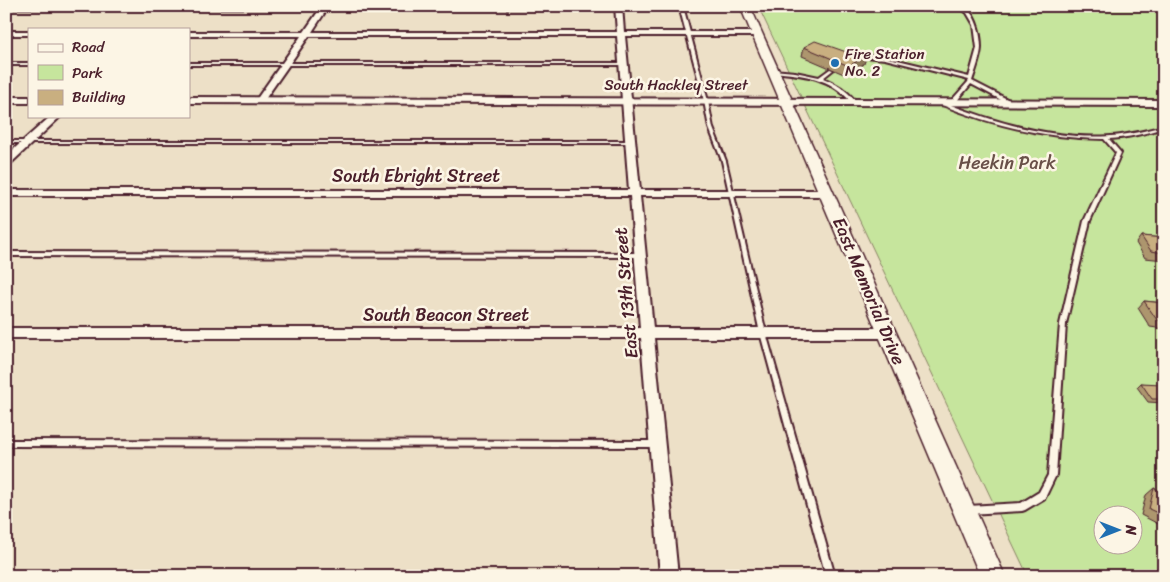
<svg xmlns="http://www.w3.org/2000/svg" width="1170" height="582" font-family="Sriracha,sans-serif">
<rect width="100%" height="100%" fill="#ede0c7"/>
<filter id="ink" filterUnits="userSpaceOnUse"><feTurbulence type="fractalNoise" baseFrequency=".02" numOctaves="2"/><feDisplacementMap in="SourceGraphic" scale="10" xChannelSelector="R" yChannelSelector="G"/><feConvolveMatrix kernelMatrix="1 2 1 2 8 2 1 2 1" color-interpolation-filters="sRGB"/></filter>
<g filter="url(#ink)">
<path fill="#c6e59d" stroke="#888264" fill-rule="evenodd" d="M758 6H1164V576H1028ZM1102 514H1132V544H1102Z"/>
<g fill="none" stroke-linecap="round" stroke-linejoin="round">
<g stroke="#4a1f2b" stroke-width="4">
<path id="service" d="M6 6H619L620 7 618 8H6Z
M679 6H683L708 101 713 128 726 161 766 333 835 576H826L760 333 722 161 709 128 704 101Z
M958 6C975 6 981 34 981 47 981 56 975 72 972 81L1011 101V103H1007L971 84 955 103H951V101L968 82 969 80 885 59 855 56 847 60 844 59 854 54 885 57 969 77 977 48 974 25 967 13Z
M6 63H29V65H6Z
M189 63H623L625 64 623 65H189Z
M830 69 833 70 823 78C836 83 846 90 855 100V102H851C830 77 804 75 773 72L771 71 773 70 795 72 819 77Z
M937 101H941C993 122 1054 140 1111 136 1129 135 1147 130 1164 126V128C1146 133 1128 138 1109 139L1121 153 1090 221 1066 324 1056 475 1045 498 1025 510 1022 511 968 514 965 513 964 510 965 507 968 506 1021 503 1039 492 1048 475 1060 324 1084 221 1116 153 1104 139C1046 139 991 125 937 103Z
M6 141H630L632 142 630 143H6Z
M6 252 640 253 643 255 640 257 6 256Z
M6 440 656 441 659 442 660 444 659 446 656 447 6 446Z"/>
</g>
<g stroke="#4a1f2b" stroke-width="4">
<path id="minor" d="M322 6H329L312 32H617L615 6H622L624 32H757L761 34 757 36H625L640 190H826L831 193 826 196H640L653 328H886L891 329 893 333 891 337 886 338H654L678 576H660L641 338H6V328H640L630 196H6V190H629L617 36H309L263 102 260 103 256 100 301 36H189V32H304Z
M6 31H29V35H6Z
M51 116H61L10 164 6 165V156Z"/>
</g>
<g stroke="#4a1f2b" stroke-width="4">
<path id="tertiary" d="M6 97H29V103H6Z
M189 97 1164 100V106L189 103Z"/>
</g>
<g stroke="#4a1f2b" stroke-width="3">
<path id="secondary" d="M740 6H750L1005 576H980Z"/>
</g>
<use href="#service" fill="#fcf5e5" fill-rule="evenodd"/>
<use href="#minor" fill="#fcf5e5" fill-rule="evenodd"/>
<use href="#tertiary" fill="#fcf5e5" fill-rule="evenodd"/>
<use href="#secondary" fill="#fcf5e5" fill-rule="evenodd"/>
</g>
<path fill="#ad966e" stroke="#4a1f2b" d="M804 47 864 64 846 75 802 56Z
M1141 236 1164 238V260L1145 258 1136 243Z
M1144 301 1164 303V329L1150 327 1138 308Z
M1141 383 1164 386V403L1148 402 1137 387Z
M1154 488 1164 493V527L1141 515 1146 495Z"/>
<path fill="#8d7a5a" stroke="#4a1f2b" d="M867 55 864 64 846 75 849 66Z"/>
<path fill="#c9af80" stroke="#4a1f2b" d="M815 41 855 55 860 53 867 55 849 66 804 47Z
M1141 236 1164 238V253L1151 251Z
M1144 301 1164 303V321L1157 320Z
M1141 383 1162 384 1164 386V399H1152Z
M1154 488 1164 493V516L1149 509Z"/>
</g>
<circle fill="#1f6fb2" stroke="#fcf5e5" stroke-width="2" cx="835" cy="63" r="5"/>
<g text-anchor="middle" stroke-width="5" stroke-linejoin="round" paint-order="stroke">
<g font-size="15" fill="#4a1f2b" stroke="#fcf5e5" text-anchor="start">
<text x="845" y="59">Fire Station<tspan x="845" dy="17">No. 2</tspan></text>
</g>
<g font-size="15" fill="#4a1f2b" stroke="#fcf5e5">
<text x="676" y="90">South Hackley Street</text>
</g>
<g font-size="18" fill="#695048" stroke="#fcf5e5">
<text x="1007" y="169">Heekin Park</text>
</g>
<g font-size="18" fill="#4a1f2b" stroke="#fcf5e5">
<text x="416" y="182">South Ebright Street</text>
<text transform="translate(869 291) rotate(67)" y="6">East Memorial Drive</text>
<text transform="translate(626 293) rotate(-95)" y="6">East 13th Street</text>
<text x="446" y="321">South Beacon Street</text>
</g>
</g>
<rect width="1170" height="582" fill="none" stroke="#fcf5e5" stroke-width="25"/>
<rect x="12" y="12" width="1145" height="557" fill="none" stroke="#4a1f2b" stroke-width="2" filter="url(#ink)"/>
<rect x="28" y="28" width="162" height="90" fill="#fcf5e5" stroke="#b59f9b"/>
<rect x="38" y="44" width="25" height="8" fill="#fcf5e5" stroke="#b59f9b"/>
<text x="72" y="52" font-size="15" fill="#4a1f2b">Road</text>
<rect x="38" y="65" width="25" height="15" fill="#c6e59d" stroke="#b59f9b"/>
<text x="72" y="78" font-size="15" fill="#4a1f2b">Park</text>
<rect x="38" y="90" width="25" height="15" fill="#c9af80" stroke="#b59f9b"/>
<text x="72" y="102" font-size="15" fill="#4a1f2b">Building</text>
<g transform="translate(1118 530) rotate(90)"><circle r="24" fill="#fcf5e5" stroke="#b59f9b"/>
<path d="M0-4L9 19L0 12L-9 19Z" fill="#1f6fb2"/>
<text y="-8" font-size="14" font-weight="bold" text-anchor="middle" fill="#4a1f2b">N</text>
</g>
</svg>
